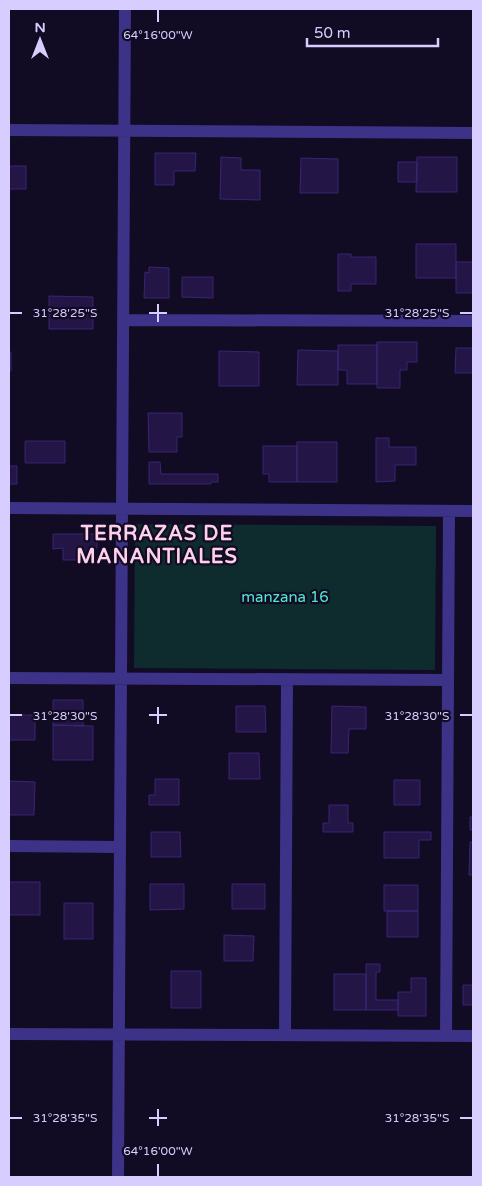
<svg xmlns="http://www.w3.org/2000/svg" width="482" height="1186" font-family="'Varela Round',sans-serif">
<rect width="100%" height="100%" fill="#110b23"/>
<path fill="#0e2c2e" d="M135 524 436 526 435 670 134 668Z"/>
<path fill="#231646" stroke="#3b2574" d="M155 153H196L195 171H174V185H155Z
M221 157 241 158V170H260V200L220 199Z
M417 157H457V192H416Z
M301 158 338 159V193H300Z
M398 162H417V182H398Z
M9 166H26V189H9Z
M416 244H456V278H416Z
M338 254H351V257H376V284H351V291H338Z
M456 262H473V293H456Z
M149 267 169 268V298H144L145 272 149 273Z
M182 277H213V298L182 297Z
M49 296 93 297V329H49Z
M377 342H417V362H407V370H400V388H377Z
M338 345H377V384H347V370H338Z
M456 348H473V373H455Z
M298 350 338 351V385H297Z
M219 351 259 352V386H219Z
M9 352H11V371H9Z
M148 413H182V437H177V452H149Z
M376 438H389V447H416V465H395V481L376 482Z
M25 441H65V463H25Z
M297 442H337V482H297Z
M263 446H297V482H269V474H263Z
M149 462H160L161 474H218V482H211V484H149Z
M9 466H17V484H9Z
M53 534H97V548H92V560H63V548L53 549Z
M53 700H83V726L53 725Z
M236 706H265L266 732H236Z
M332 706 366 707V729H349L348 753H331Z
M9 715H35V740H9Z
M53 725 93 726V760H53Z
M229 753H259L260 779H229Z
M155 779H179V805H149V795H155Z
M394 780H420V805H394Z
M9 781 35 782 34 815H9Z
M329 805H348V823H353V832H323V823H329Z
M470 817H473V830H470Z
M151 832H180L181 857H151Z
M384 832H431V840H419V858H384Z
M470 842H473V875H469Z
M9 882H40V915H9Z
M150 884H184V909L150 910Z
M232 884H265V909H232Z
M384 885H418V911H384Z
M64 903H93V939H64Z
M387 911H418V937H387Z
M224 935 254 936 253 961H224Z
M366 964H380V972H376V1000H398V1010H366Z
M171 971H201V1008H171Z
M334 974H366V1010H334Z
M411 978H426V1016H398V992H411Z
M463 985H473V1005H463Z"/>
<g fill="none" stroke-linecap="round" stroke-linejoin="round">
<path stroke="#3c3287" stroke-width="12" d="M9 130 473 133
M123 320 473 321
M9 508 473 511
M9 678 448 680
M9 846 120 847
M9 1034 473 1036
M285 1035 287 679
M446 1036 449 511
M118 1177 125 9"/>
</g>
<path fill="none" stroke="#d7ceff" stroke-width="2" d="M158 10V22M158 304V322M10 313H22M149 313H167M460 313H472M158 707V724M10 715H22M149 715H167M460 715H472M158 1109V1126M10 1118H22M149 1118H167M460 1118H472M158 1164V1176"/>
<g text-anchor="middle" stroke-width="4.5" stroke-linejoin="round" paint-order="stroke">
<g font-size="15" fill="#4eeacf" stroke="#110b23">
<text x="285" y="602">manzana 16</text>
</g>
<g font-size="20" font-weight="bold" letter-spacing="1" fill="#ffd0ea" stroke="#110b23">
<text x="157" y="540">TERRAZAS DE<tspan x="157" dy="23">MANANTIALES</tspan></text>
</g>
</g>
<g font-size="12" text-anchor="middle" fill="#d7ceff" stroke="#110b23" stroke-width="4.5" stroke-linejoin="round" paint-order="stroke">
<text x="158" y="39">64°16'00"W</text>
<text x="65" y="317">31°28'25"S</text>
<text x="417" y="317">31°28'25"S</text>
<text x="65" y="720">31°28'30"S</text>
<text x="417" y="720">31°28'30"S</text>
<text x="65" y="1122">31°28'35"S</text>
<text x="417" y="1122">31°28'35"S</text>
<text x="158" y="1155">64°16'00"W</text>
</g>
<rect width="482" height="1186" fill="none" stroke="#d7ceff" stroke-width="20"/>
<g transform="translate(40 40)" stroke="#110b23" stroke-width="4" paint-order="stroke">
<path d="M0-4L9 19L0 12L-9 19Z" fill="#d7ceff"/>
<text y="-8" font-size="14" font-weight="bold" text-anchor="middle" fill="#d7ceff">N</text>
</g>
<path d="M307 38v8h131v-8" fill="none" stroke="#d7ceff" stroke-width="2.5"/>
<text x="314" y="38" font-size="15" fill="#d7ceff" stroke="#110b23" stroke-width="4" paint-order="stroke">50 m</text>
</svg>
